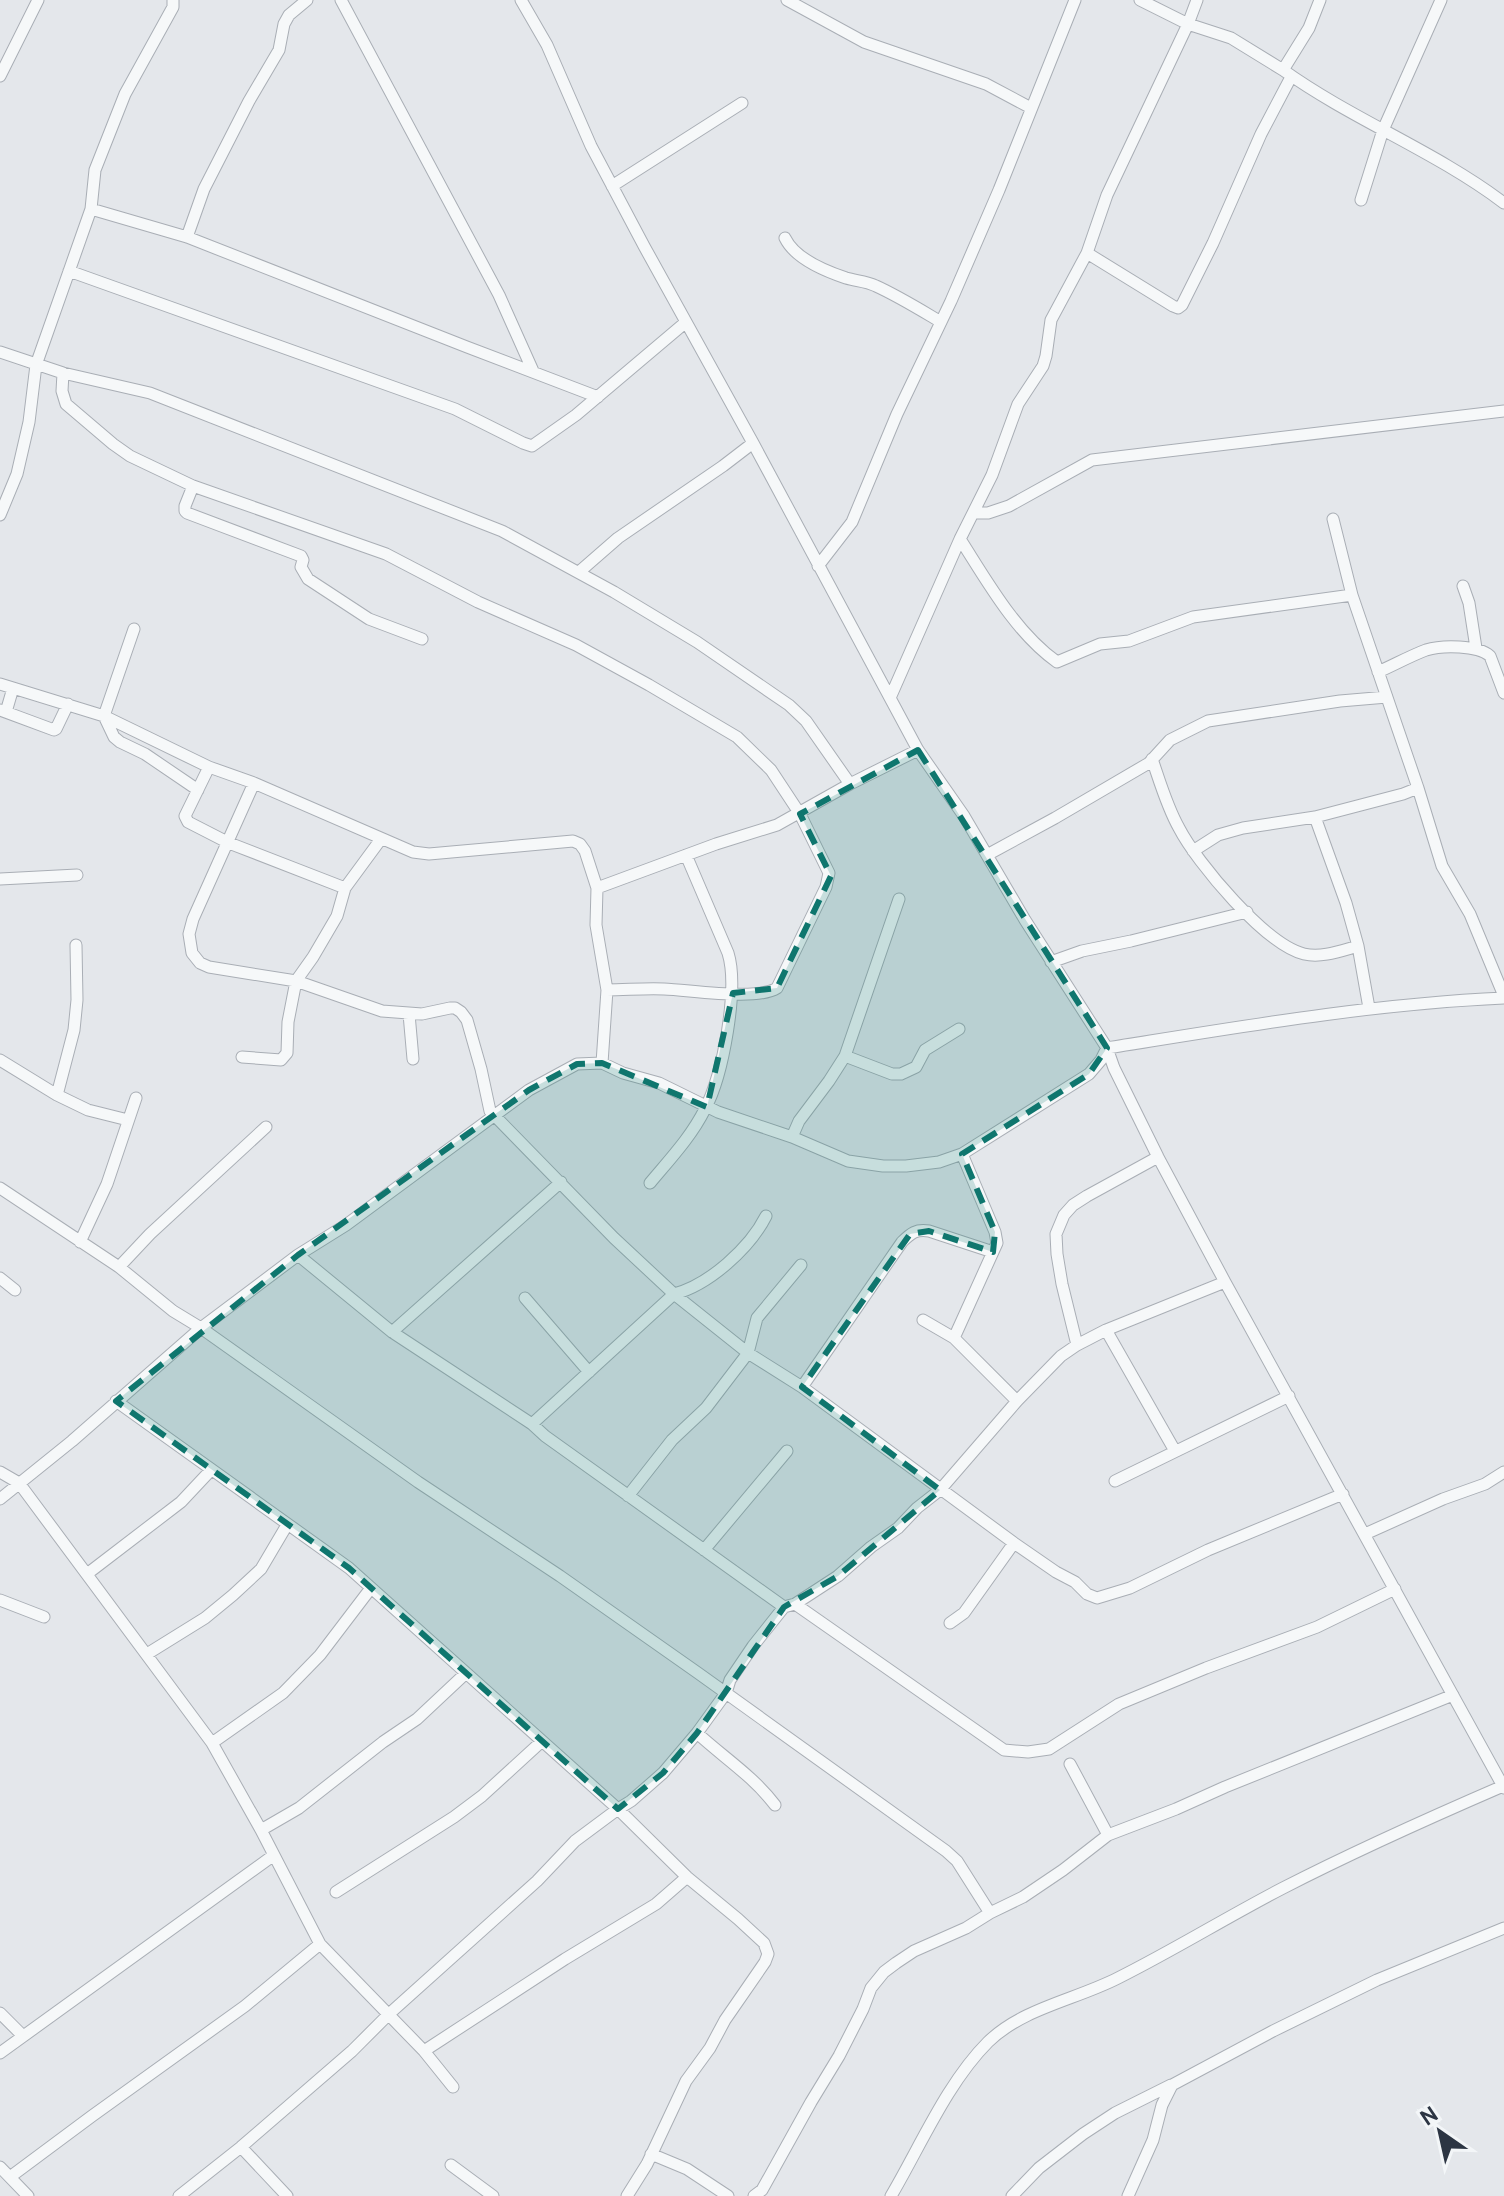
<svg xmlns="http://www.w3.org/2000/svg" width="1504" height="2196" font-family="Cabin,sans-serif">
<rect width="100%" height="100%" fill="#e4e7eb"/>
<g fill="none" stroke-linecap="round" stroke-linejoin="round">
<g stroke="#a9aeb5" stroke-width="13">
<path id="minor" d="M341 0 499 295 533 371
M521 0 547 45 591 146 644 246 753 443 918 750 964 816 1025 920 1107 1048 1114 1068 1158 1157 1225 1282 1504 1788
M787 0 864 42 986 84 1031 108
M1140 0 1188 24 1231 38 1283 70
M1320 0 1309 28 1283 70C1353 120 1435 151 1504 203
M0 76 38 0
M612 186 742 103
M1361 200 1383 130 1441 0
M91 209 187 237 467 347 598 397
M187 237 204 189 249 101 279 50 284 24 289 15 307 0
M785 238C795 259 825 271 846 278 856 281 866 281 876 286 898 296 919 309 941 322
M1087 253 1173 306 1178 308 1182 305 1213 243 1261 134 1291 77
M69 271 455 409 523 443 532 446 576 415 686 322
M0 352 63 373 150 393 502 531 614 592 697 642 789 705 806 721 850 784
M63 373 62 391 66 404 113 444 130 456 193 486 386 554 478 602 576 645 649 685 737 737 771 770 800 814 829 873 826 887 777 988C757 1001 691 990 664 989 645 988 626 990 607 990
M193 486 185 506V511L187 513 301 556 303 560 301 567 308 579 369 619 422 639
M974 513H988L1009 506 1092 460 1504 411
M0 515 17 474 29 422 36 365 91 209 95 170 125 94 173 7V0
M1333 519 1352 595 1418 788 1442 866 1470 914 1504 996
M960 539C987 581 1015 632 1057 662L1100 644 1129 641 1193 617 1352 595
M818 566 852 522 897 414 951 301 999 190 1075 0
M579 572 618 538 723 466 753 443
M1463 586 1469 603 1476 648
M134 629 104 716 114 737 120 742 145 754 198 790
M1378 672C1394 665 1410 656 1426 650 1442 645 1478 645 1490 656L1504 693
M0 684 104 716 209 767 254 783 413 852 429 854 573 841 580 844 585 851 597 888 596 925 607 990 602 1063
M890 698 960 539 992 475 1018 404 1043 366 1046 356 1051 320 1087 253 1107 195 1188 24 1197 0
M0 710 54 730 56 729 68 704
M6 712 13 688
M1152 759C1160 782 1167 807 1179 828 1197 863 1266 945 1304 954 1322 958 1340 951 1358 946
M209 767 185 816 188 822 229 843 345 888
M254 783 193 919 189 934 192 953 200 963 209 967 296 981 382 1011 422 1014 450 1008H455L461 1012 467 1020 481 1069 490 1111 614 1238 674 1294 748 1353 802 1387 1014 1543 1056 1572 1075 1582 1087 1594 1097 1598 1130 1588 1208 1550 1343 1494
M1315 817 1346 903 1358 946 1369 1008
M1193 851 1218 835 1243 828 1315 817 1403 794 1418 788
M987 855 1055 818 1149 763 1170 740 1208 721 1340 701 1387 697
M0 879 77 875
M597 888 716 844 777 825 850 784 918 750
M1051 962 1082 951 1131 941 1247 912
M409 1014 413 1059
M845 1056 892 1074H901L916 1067 925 1050 959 1029
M242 1057 281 1060 287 1053 288 1022 296 981 313 957 337 916 345 888 381 839
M0 1060 57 1095 88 1110 128 1120
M57 1095 74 1030 77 1000 76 945
M792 1137 799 1121 829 1081 845 1056 899 899
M650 1183C670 1159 691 1137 705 1109 723 1076 739 988 728 953L686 855
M0 1188 119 1267 173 1311 201 1328 418 1482 560 1576 698 1673 946 1851 957 1861 990 1913
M80 1242 107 1184 136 1098
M298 1255 392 1332 532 1424 545 1436 784 1607 795 1604 1004 1750 1028 1752 1049 1749 1119 1704 1206 1668 1317 1627 1395 1589
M119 1267 150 1234 266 1127
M0 1278 15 1290
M525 1298 589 1372
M923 1320 954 1338 1017 1401
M1106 1330 1175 1451
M392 1332 561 1182
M954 1338 997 1243 995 1232 962 1154
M1077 1345 1062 1284 1057 1254 1056 1234 1064 1215 1073 1205 1087 1196 1158 1157
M802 1387 902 1242C911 1233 916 1229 929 1231L993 1252
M116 1401 349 1568 618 1809 687 1877 738 1919 764 1943 768 1954 765 1962 725 2020 710 2048 686 2081 647 2164 627 2196
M532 1424 674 1294C709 1285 750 1248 766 1216
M0 1472 19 1483 212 1743 261 1830 320 1944 424 2051 453 2087
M1115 1481 1289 1396
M628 1496 672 1440 706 1408 748 1353 757 1318 801 1265
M0 1499 72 1441 201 1328 298 1255 346 1225 529 1090 577 1064 602 1063 623 1073 659 1083 718 1112 792 1137 848 1161 883 1166H906L939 1162 962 1154 1089 1074 1101 1060 1107 1048C1239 1027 1370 1004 1504 998
M1365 1534 1443 1499 1485 1484 1504 1472
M704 1550 787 1451
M87 1574 181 1502 211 1470
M0 1600 44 1617
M795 1604 838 1576 871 1547 898 1528 917 1508 940 1490 1017 1401 1061 1356 1077 1345 1106 1330 1225 1282
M950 1623 964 1613 1014 1543
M147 1654 205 1618 233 1595 261 1569 287 1525
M697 1733C723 1757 753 1776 775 1805
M212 1743 283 1693 320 1655 371 1588
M1070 1764 1108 1835
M261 1830 299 1808 383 1742 417 1719 465 1674
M336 1892 454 1817 482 1796 541 1742
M0 2013 23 2036
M424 2051 565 1959 656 1904 687 1877
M0 2053 274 1855
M241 2147 287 2196
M651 2154 687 2169 728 2196
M451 2165 493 2196
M0 2167 28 2196
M10 2177 92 2116 245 2006 320 1944
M179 2196 241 2147 352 2051 389 2014 537 1881 575 1841 618 1809 631 1801 663 1773 697 1733 726 1693 730 1680 753 1646 784 1607
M754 2196 762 2190 811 2102 839 2056 863 2009 871 1988 884 1972 896 1963 914 1951 966 1928 990 1913 1023 1897 1063 1870 1108 1835 1176 1809 1225 1787 1453 1695
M891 2196C920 2147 947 2083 988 2042 1023 2008 1075 2000 1118 1978 1174 1950 1227 1917 1283 1888 1355 1851 1429 1818 1503 1786
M1012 2196 1039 2168 1083 2134 1115 2113 1171 2085
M1128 2196 1153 2140 1162 2105 1172 2085 1273 2031 1377 1980 1504 1928"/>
</g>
<use href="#minor" stroke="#f6f8f9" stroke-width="11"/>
</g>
<path fill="#0f766e" fill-opacity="0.2" stroke="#0f766e" stroke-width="6" stroke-dasharray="16 10" stroke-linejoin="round" d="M918 750 1107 1048 1089 1074 962 1154 995 1232 993 1252 929 1231 910 1234 802 1387 940 1490 838 1576 784 1607 697 1733 663 1773 618 1809 349 1568 116 1401 298 1255 529 1090 577 1064 602 1063 707 1107 733 993 777 988 831 876 800 814Z"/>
<g transform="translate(1440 2132) rotate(326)" stroke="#f3f6f8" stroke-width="6" paint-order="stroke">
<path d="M0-6L14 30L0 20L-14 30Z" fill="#2c3543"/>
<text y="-12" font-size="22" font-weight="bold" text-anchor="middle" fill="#2c3543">N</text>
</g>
</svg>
